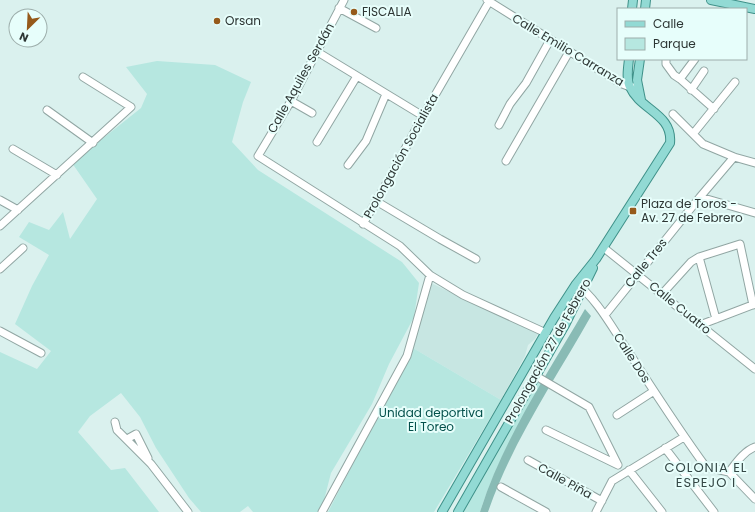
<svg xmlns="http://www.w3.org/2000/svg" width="755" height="512" font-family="Poppins,sans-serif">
<rect width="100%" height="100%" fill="#daf1ee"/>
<path fill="#c7e6e2" d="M431 283 538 334 535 339 528 345 525 356 501 400 413 348Z"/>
<path fill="#b6e7e0" d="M157 61 215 65 251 82 243 102 232 142 258 170 402 262 419 283 414 317 389 364 372 404 331 473 321 512H253L248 506 240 512H201L189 498 156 448 140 417 121 393 90 416 78 432 111 470 125 468 159 512H0V352L37 369 51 351 15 324 32 286 49 255 19 237 29 222 49 230 63 212 70 239 97 199 72 163 141 108 147 94 126 67Z
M413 348 501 400 434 512H328Z
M536 376 543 381C519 423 495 465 480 512H460Z"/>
<path fill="#89bbb5" d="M585 309 591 316C555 380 512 442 488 512H480C503 439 547 375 585 309Z"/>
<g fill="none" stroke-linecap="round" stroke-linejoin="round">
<g stroke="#91a6a3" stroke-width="9">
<path id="minor" d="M344 0 291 101 258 156 400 246 430 275 463 295 546 333
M487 0 620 83 630 87H634
M339 8 376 28
M316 51 423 116
M666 59V64L674 75 680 79 714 109
M680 79 695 59
M691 90 704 71
M291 101 312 113
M47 110 93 143
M673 114 703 144 734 157 755 163
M499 125 510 104 526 83 550 40
M693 134 735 82
M317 142 357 76
M13 149 57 175
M506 161 569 52
M348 165 366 141 386 94
M700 197 755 213
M0 200 18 210
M376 201 440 239 476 259
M363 224 386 184 423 116 490 0
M0 226 131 107 83 77
M604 248 755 369
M699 257 716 319
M0 269 23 248
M576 284C595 296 613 329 626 348 652 388 678 429 706 467L729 472 755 499
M662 294 691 262 699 257 740 244 753 305
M605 315 700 197 734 157
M700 325 755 304
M0 331 41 353
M536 376 589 407 618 465
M617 415 654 391
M115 422 117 430 151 464 188 512
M546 430 618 465
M127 439 136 434 148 458
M665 448 714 512
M528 460 602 501
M629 470 662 512
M729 472C736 463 744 451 755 447
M501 487 546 512
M322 512 407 356 430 275
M596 512 612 481 684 437"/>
</g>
<g stroke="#3f9189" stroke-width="10">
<path id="major" d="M711 0 755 9
M632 9 633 0
M645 9 646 0
M640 59 637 80 641 100
M442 512 554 318 576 284 596 259 670 143C673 114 640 110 630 87 626 79 628 68 629 59
M458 512 565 325 593 268"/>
</g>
<use href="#minor" stroke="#fff" stroke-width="7"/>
<use href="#major" stroke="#92dad4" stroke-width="8"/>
</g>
<g fill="#965a1b" stroke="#e7fefb" stroke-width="1.5">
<circle cx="354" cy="12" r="4"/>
<circle cx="217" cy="21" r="4"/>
<rect x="629" y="207" width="8" height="8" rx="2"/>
</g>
<g text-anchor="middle" stroke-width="4" stroke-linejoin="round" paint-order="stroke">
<g font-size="12" fill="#2d3634" stroke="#e7fefb" text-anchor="start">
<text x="362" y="16">FISCALIA</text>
<text x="225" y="25">Orsan</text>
<text x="641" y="208">Plaza de Toros -<tspan x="641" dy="14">Av. 27 de Febrero</tspan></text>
</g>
<g font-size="12" fill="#2d3634" stroke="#e7fefb">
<text transform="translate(568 50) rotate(31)" y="4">Calle Emilio Carranza</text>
<text transform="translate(301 78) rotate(-61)" y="4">Calle Aquiles Serdán</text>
<text transform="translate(401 156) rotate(-61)" y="4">Prolongación Socialista</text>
<text transform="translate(646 263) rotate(-51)" y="4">Calle Tres</text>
<text transform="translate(680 308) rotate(39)" y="4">Calle Cuatro</text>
<text transform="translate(548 351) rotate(-61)" y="4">Prolongación 27 de Febrero</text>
<text transform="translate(632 358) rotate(57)" y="4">Calle Dos</text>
<text transform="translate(565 481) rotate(29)" y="4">Calle Piña</text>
</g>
<g font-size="12" fill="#03504b" stroke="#e7fefb">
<text x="431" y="417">Unidad deportiva<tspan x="431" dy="14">El Toreo</tspan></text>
</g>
<g font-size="13" letter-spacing="1" fill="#354846" stroke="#e7fefb">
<text x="706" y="472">COLONIA EL<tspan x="706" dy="15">ESPEJO I</tspan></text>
</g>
</g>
<rect x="617" y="8" width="130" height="52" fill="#e7fefb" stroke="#9daeab"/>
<rect x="625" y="21" width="20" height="6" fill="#92dad4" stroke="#9daeab"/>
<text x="653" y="28" font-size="12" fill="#2d3634">Calle</text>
<rect x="625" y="38" width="20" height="12" fill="#b6e7e0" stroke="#9daeab"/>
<text x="653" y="48" font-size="12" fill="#2d3634">Parque</text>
<g transform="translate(28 28) rotate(204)"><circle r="19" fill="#e7fefb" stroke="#9daeab"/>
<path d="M0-3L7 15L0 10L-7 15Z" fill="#965a1b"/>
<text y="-6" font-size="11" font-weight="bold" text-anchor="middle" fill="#2d3634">N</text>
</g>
</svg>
